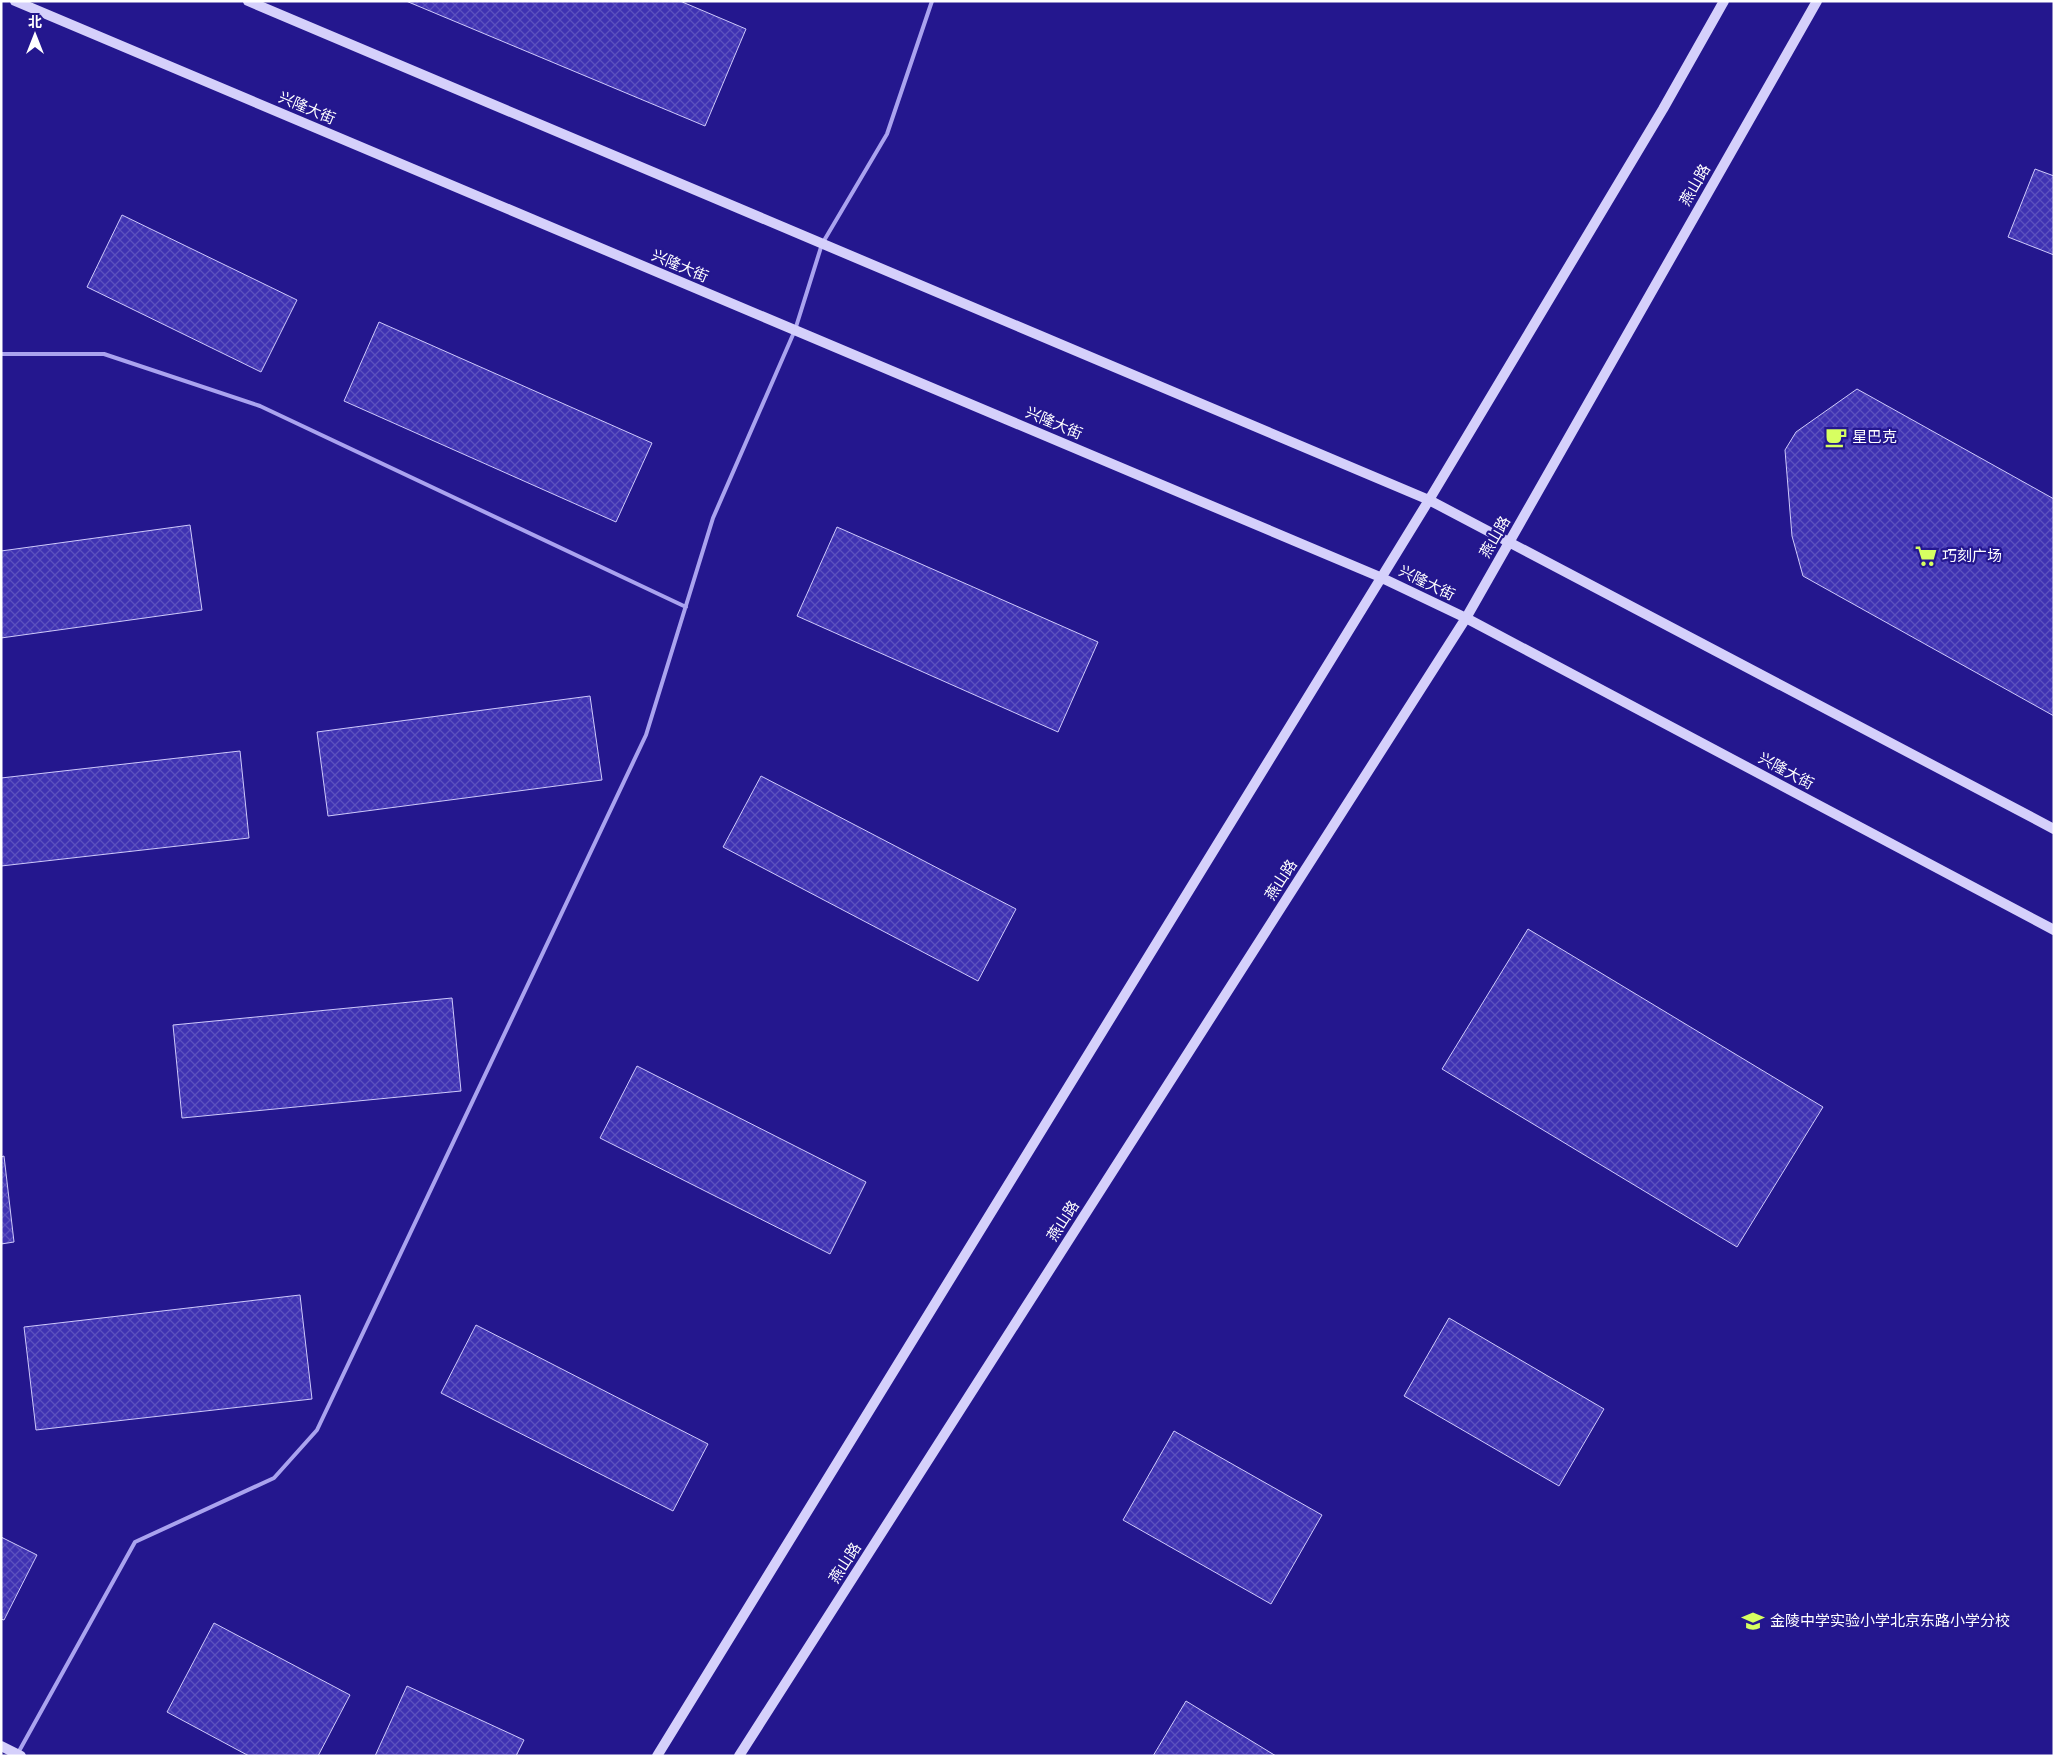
<svg xmlns="http://www.w3.org/2000/svg" width="2055" height="1757" font-family="'Asap Condensed','Noto Sans SC',sans-serif">
<defs>
<pattern id="building-cross-hatch" width="8" height="8" patternUnits="userSpaceOnUse" patternTransform="scale(1.25)"><rect width="8" height="8" fill="#3f32b2"/><path d="M0 0l8 8M0 8l8-8" fill="none" stroke="#5c51be"/></pattern>
</defs>
<rect width="100%" height="100%" fill="#24178e"/>
<path fill="url(#building-cross-hatch)" stroke="#cec9fb" d="M406 1H680L746 29 705 126Z
M2035 169 2054 176V255L2008 237Z
M122 215 297 300 261 372 87 287Z
M379 322 652 443 616 522 344 401Z
M1857 389 2054 499V716L1803 576 1792 536 1785 450 1796 432Z
M190 525 202 610 1 638V551Z
M837 527 1098 642 1058 732 797 616Z
M590 696 602 780 328 816 317 732Z
M240 751 249 838 1 866V778Z
M761 776 1016 909 978 981 723 847Z
M1528 929 1823 1107 1737 1247 1442 1069Z
M452 998 461 1091 182 1118 173 1025Z
M637 1066 866 1182 830 1254 600 1138Z
M4 1156 14 1242 1 1244V1157Z
M300 1295 312 1399 36 1430 24 1327Z
M1449 1318 1604 1409 1559 1486 1404 1396Z
M476 1325 708 1444 673 1511 441 1393Z
M1174 1431 1322 1515 1271 1604 1123 1520Z
M1 1537 37 1555 4 1620 1 1619Z
M214 1623 350 1695 318 1756H249L167 1712Z
M407 1686 524 1740 516 1756H375Z
M1186 1701 1276 1756H1153Z"/>
<g fill="none" stroke-linecap="round" stroke-linejoin="round">
<path stroke="#aaa3ef" stroke-width="4" d="M1 354H104L260 406 686 607
M18 1753 135 1542 274 1478 317 1430 646 735 713 518 795 330 822 244 887 134 932 1"/>
<path stroke="#d5d0fb" stroke-width="10" d="M15 1 1380 577 1466 618 2054 930
M248 1 1429 500 2054 829
M1 1746 21 1756
M657 1756 1429 500 1663 109 1724 1
M739 1756 1466 618 1817 1"/>
</g>
<defs>
<g id="cafe-bare" transform="scale(1.725)"><path d="M-5.5-4.5H6V0H3Q3 3.5 0 3.5H-2.5Q-5.5 3.5-5.5 0ZM3-3.2v2h1.7v-2ZM-6 4.5H4V6H-6Z" fill="#d7ff61" stroke="#24178e" stroke-width="2.5" paint-order="stroke"/></g>
<g id="supermarket-bare" transform="scale(1.725)"><path d="M-6-5.5h2.5l.6 2H6L4.5 2H-2.5L-4.4-4H-6ZM-1.5 3.2a1.3 1.3 0 1 0 .1 0ZM3 3.2a1.3 1.3 0 1 0 .1 0Z" fill="#d7ff61" stroke="#24178e" stroke-width="2.5" paint-order="stroke"/></g>
<g id="school-bare" transform="scale(1.725)"><path d="M0-5L7-2L0 1L-7-2ZM-4 1L0 2.5L4 1V4Q0 6-4 4Z" fill="#d7ff61" stroke="#24178e" stroke-width="2.5" paint-order="stroke"/></g>
</defs>
<g fill-rule="evenodd">
<use href="#cafe-bare" x="1836" y="437"/>
<use href="#supermarket-bare" x="1926" y="556"/>
<use href="#school-bare" x="1753" y="1621"/>
</g>
<g text-anchor="middle" stroke-width="4.5" stroke-linejoin="round" paint-order="stroke">
<g font-size="15" fill="#fff" stroke="#24178e">
<text transform="translate(307 108) rotate(23)" y="5">兴隆大街</text>
<text transform="translate(1695 185) rotate(-60)" y="5">燕山路</text>
<text transform="translate(680 266) rotate(23)" y="5">兴隆大街</text>
<text transform="translate(1054 423) rotate(23)" y="5">兴隆大街</text>
<text transform="translate(1495 537) rotate(-60)" y="5">燕山路</text>
<text transform="translate(1427 583) rotate(26)" y="5">兴隆大街</text>
<text transform="translate(1786 771) rotate(28)" y="5">兴隆大街</text>
<text transform="translate(1281 880) rotate(-57)" y="5">燕山路</text>
<text transform="translate(1063 1221) rotate(-57)" y="5">燕山路</text>
<text transform="translate(845 1563) rotate(-57)" y="5">燕山路</text>
</g>
<g font-size="15" fill="#fff" stroke="#24178e" text-anchor="start">
<text x="1852" y="442">星巴克</text>
<text x="1942" y="561">巧刻广场</text>
<text x="1770" y="1626">金陵中学实验小学北京东路小学分校</text>
</g>
</g>
<rect width="2055" height="1757" fill="none" stroke="#ffffff" stroke-width="5"/>
<g transform="translate(35 35)" stroke="#24178e" stroke-width="4" paint-order="stroke">
<path d="M0-4L9 19L0 12L-9 19Z" fill="#ffffff"/>
<text y="-8" font-size="14" font-weight="bold" text-anchor="middle" fill="#ffffff">北</text>
</g>
</svg>
